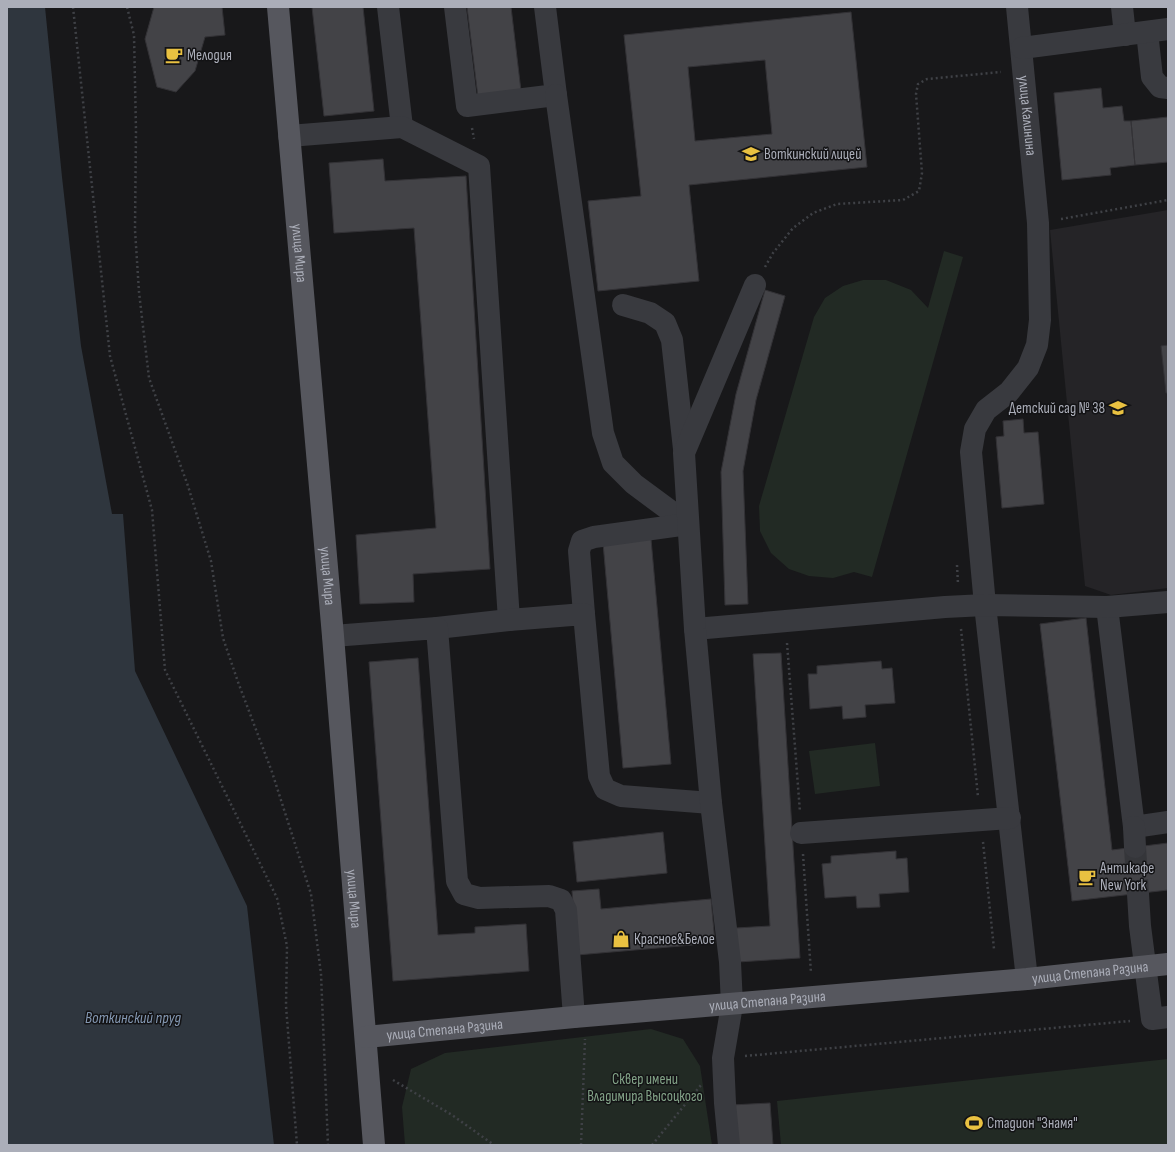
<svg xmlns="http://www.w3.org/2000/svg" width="1175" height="1152" font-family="'Sofia Sans Condensed',sans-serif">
<rect width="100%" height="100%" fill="#18181a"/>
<path fill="#252427" d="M1168 210V588L1111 595 1085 586 1050 230Z"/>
<path fill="#222a24" d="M944 251 963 257 872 577 854 572 833 578 809 576 789 569 771 553 760 531 759 506 814 317 825 298 843 286 863 280H886L911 290 928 308Z
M875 743 880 786 815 794 809 751Z
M651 1029 683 1039 700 1066 712 1145H405L402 1107 411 1069 445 1053Z
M1168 1059V1145H781L777 1101Z"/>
<path fill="#2f363e" d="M7 7H45L62 177 81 346 112 514H123L135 671 247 906 274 1145H7Z"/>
<path fill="#434347" stroke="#333236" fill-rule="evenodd" d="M154 7H222L225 35 205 37 195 71 176 92 157 87 145 39Z
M312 7H363L374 111 324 116Z
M467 7H511L521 91 478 97Z
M851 12 867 167 689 185 699 281 598 291 588 201 641 196 624 35ZM765 60 772 134 695 141 688 67Z
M1101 88 1103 108 1122 106 1124 121H1131L1135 165 1110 168 1111 175 1062 180 1054 93Z
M1168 117V162L1135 165 1131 121Z
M383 159 385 181 466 176 490 569 413 574 414 602 360 604 356 535 436 528 414 228 334 233 329 163Z
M765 290 785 296 756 400 743 471 748 604 725 605 721 472 736 394Z
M1168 345V393H1166L1161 346Z
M1023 419 1024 433 1038 432 1044 504 1002 508 996 437 1004 436 1003 421Z
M651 539 671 764 623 768 603 543Z
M1086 618 1112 850 1168 843V890L1072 901 1040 624Z
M781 653 800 958 738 962 736 928 770 926 753 654Z
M418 658 438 935 475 933V927L526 924 529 971 393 981 369 662Z
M881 661 882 669 892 668 895 703 865 705 866 717 843 719 842 706 810 709 808 674H817V666Z
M663 832 667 873 577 882 573 842Z
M896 851V859L907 858 909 892 879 894 880 907 857 908 856 896 825 898 822 864 831 863V856Z
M599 889 601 909 711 899 715 943 577 955 572 891Z
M770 1103 773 1145H734L731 1105Z"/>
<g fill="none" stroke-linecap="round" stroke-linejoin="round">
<path stroke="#35363a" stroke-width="22" stroke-dasharray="22 11" stroke-linecap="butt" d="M1135 847 1138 894"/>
<path stroke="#3f4146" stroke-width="2.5" stroke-dasharray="2 3" stroke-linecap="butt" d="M73 7 110 356 152 510 165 670 277 898 287 946 286 1006 297 1145
M127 7 134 35 136 131 135 230 139 292 149 378 188 486 211 561 223 638 238 682 272 772 311 894 321 974 328 1145
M472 128 474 139
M1061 219 1168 200
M765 267 773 253 793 228 813 213 837 204 903 200 919 191 922 173 916 94 918 84 927 79 1001 72
M957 565 958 584
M961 629 978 797
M787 643 800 812
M983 842 994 949
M803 854 811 973
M745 1056 1130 1021
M393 1080 452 1115 494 1145
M581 1145 585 1039
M652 1145 701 1085"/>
<g stroke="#393a3f" stroke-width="22">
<path d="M388 7 402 127"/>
<path d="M455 7 467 106 556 95 545 7"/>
<path id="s1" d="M1017 7 1038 223 1040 320 1037 345 1028 368 1009 392 986 410 975 429 971 452 985 605 1027 979"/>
<path d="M1122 7 1125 35"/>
<path d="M1147 32 1152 77 1160 87 1168 88"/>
<path d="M1022 48 1168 29"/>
<path d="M556 95 603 433 613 463 634 484 688 524"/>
<path d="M289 136 402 127 479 166 509 620"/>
<path d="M623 305 650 313 665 323 672 340 684 449"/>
<path d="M1107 607 1134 827 1168 822"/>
<path d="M584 614 579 551 582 541 594 537 688 524"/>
<path d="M437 628 509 620 584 614 599 776 605 789 621 796 711 803"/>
<path d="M695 629 945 607 985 605 1107 607 1168 602"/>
<path d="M333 636 437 628 457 881 464 894 479 898 549 896 561 900 566 910 574 1017"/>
<path d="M1134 827 1135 847"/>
<path d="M801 833 1010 818"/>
<path d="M1138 894 1140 926 1152 1019 1168 1017"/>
<path d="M729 1145 725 1103 723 1058 732 1005 730 962 711 803 695 629 684 453 755 285"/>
</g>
<g stroke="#56575e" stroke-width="22">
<path id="s2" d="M278 7 333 636 374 1145"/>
<path id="s3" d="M366 1037 574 1017 1027 979 1168 964"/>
</g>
</g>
<defs>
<g id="cafe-bare" transform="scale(1.38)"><path d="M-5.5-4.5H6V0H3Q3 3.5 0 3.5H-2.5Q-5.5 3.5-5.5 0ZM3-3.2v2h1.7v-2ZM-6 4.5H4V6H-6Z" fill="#e9c141" stroke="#131315" stroke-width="2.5" paint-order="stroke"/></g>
<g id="school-bare" transform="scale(1.38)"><path d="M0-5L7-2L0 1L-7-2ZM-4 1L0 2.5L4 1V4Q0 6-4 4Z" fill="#e9c141" stroke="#131315" stroke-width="2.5" paint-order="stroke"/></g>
<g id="shop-bare" transform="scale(1.38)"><path d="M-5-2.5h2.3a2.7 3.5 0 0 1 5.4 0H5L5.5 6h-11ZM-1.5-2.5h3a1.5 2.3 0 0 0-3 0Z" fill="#e9c141" stroke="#131315" stroke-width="2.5" paint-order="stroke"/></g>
<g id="stadium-bare" transform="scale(1.38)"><path d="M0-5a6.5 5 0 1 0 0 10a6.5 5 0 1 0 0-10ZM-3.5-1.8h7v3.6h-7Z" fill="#e9c141" stroke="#131315" stroke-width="2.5" paint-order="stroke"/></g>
</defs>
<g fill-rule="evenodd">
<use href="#cafe-bare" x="174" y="55"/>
<use href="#school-bare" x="751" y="154"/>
<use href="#school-bare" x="1118" y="408"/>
<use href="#cafe-bare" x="1087" y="877"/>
<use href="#shop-bare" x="621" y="939"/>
<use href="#stadium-bare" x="974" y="1123"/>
</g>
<g text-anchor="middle" stroke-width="3" stroke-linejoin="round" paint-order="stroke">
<g font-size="15" fill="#abaeb9" stroke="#131315" text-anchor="start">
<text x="187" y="60">Мелодия</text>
<text x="764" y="159">Воткинский лицей</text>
<text x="1105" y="413" text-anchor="end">Детский сад № 38</text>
<text x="1100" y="873">Антикафе<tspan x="1100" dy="17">New York</tspan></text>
<text x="634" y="944">Красное&amp;Белое</text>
<text x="987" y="1128">Стадион "Знамя"</text>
</g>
<g font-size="15" fill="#abaeb9" stroke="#131315">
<text dy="5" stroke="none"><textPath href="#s1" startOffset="109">улица Калинина</textPath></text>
<text dy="5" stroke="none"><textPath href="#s2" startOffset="247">улица Мира</textPath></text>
<text dy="5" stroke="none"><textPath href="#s2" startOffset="571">улица Мира</textPath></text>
<text dy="5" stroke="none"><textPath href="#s2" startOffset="895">улица Мира</textPath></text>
<text dy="5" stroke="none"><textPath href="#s3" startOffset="727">улица Степана Разина</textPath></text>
<text dy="5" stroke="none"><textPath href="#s3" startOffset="403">улица Степана Разина</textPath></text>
<text dy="5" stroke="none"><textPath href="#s3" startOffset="79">улица Степана Разина</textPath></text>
</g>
<g font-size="15" fill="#83a388" stroke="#131315">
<text x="645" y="1084">Сквер имени<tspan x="645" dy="17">Владимира Высоцкого</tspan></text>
</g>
<g font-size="16" font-style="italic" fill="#8498b2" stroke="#131315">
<text x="133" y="1023">Воткинский пруд</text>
</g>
</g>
<rect width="1175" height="1152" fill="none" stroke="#abaeb9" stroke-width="16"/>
</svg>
